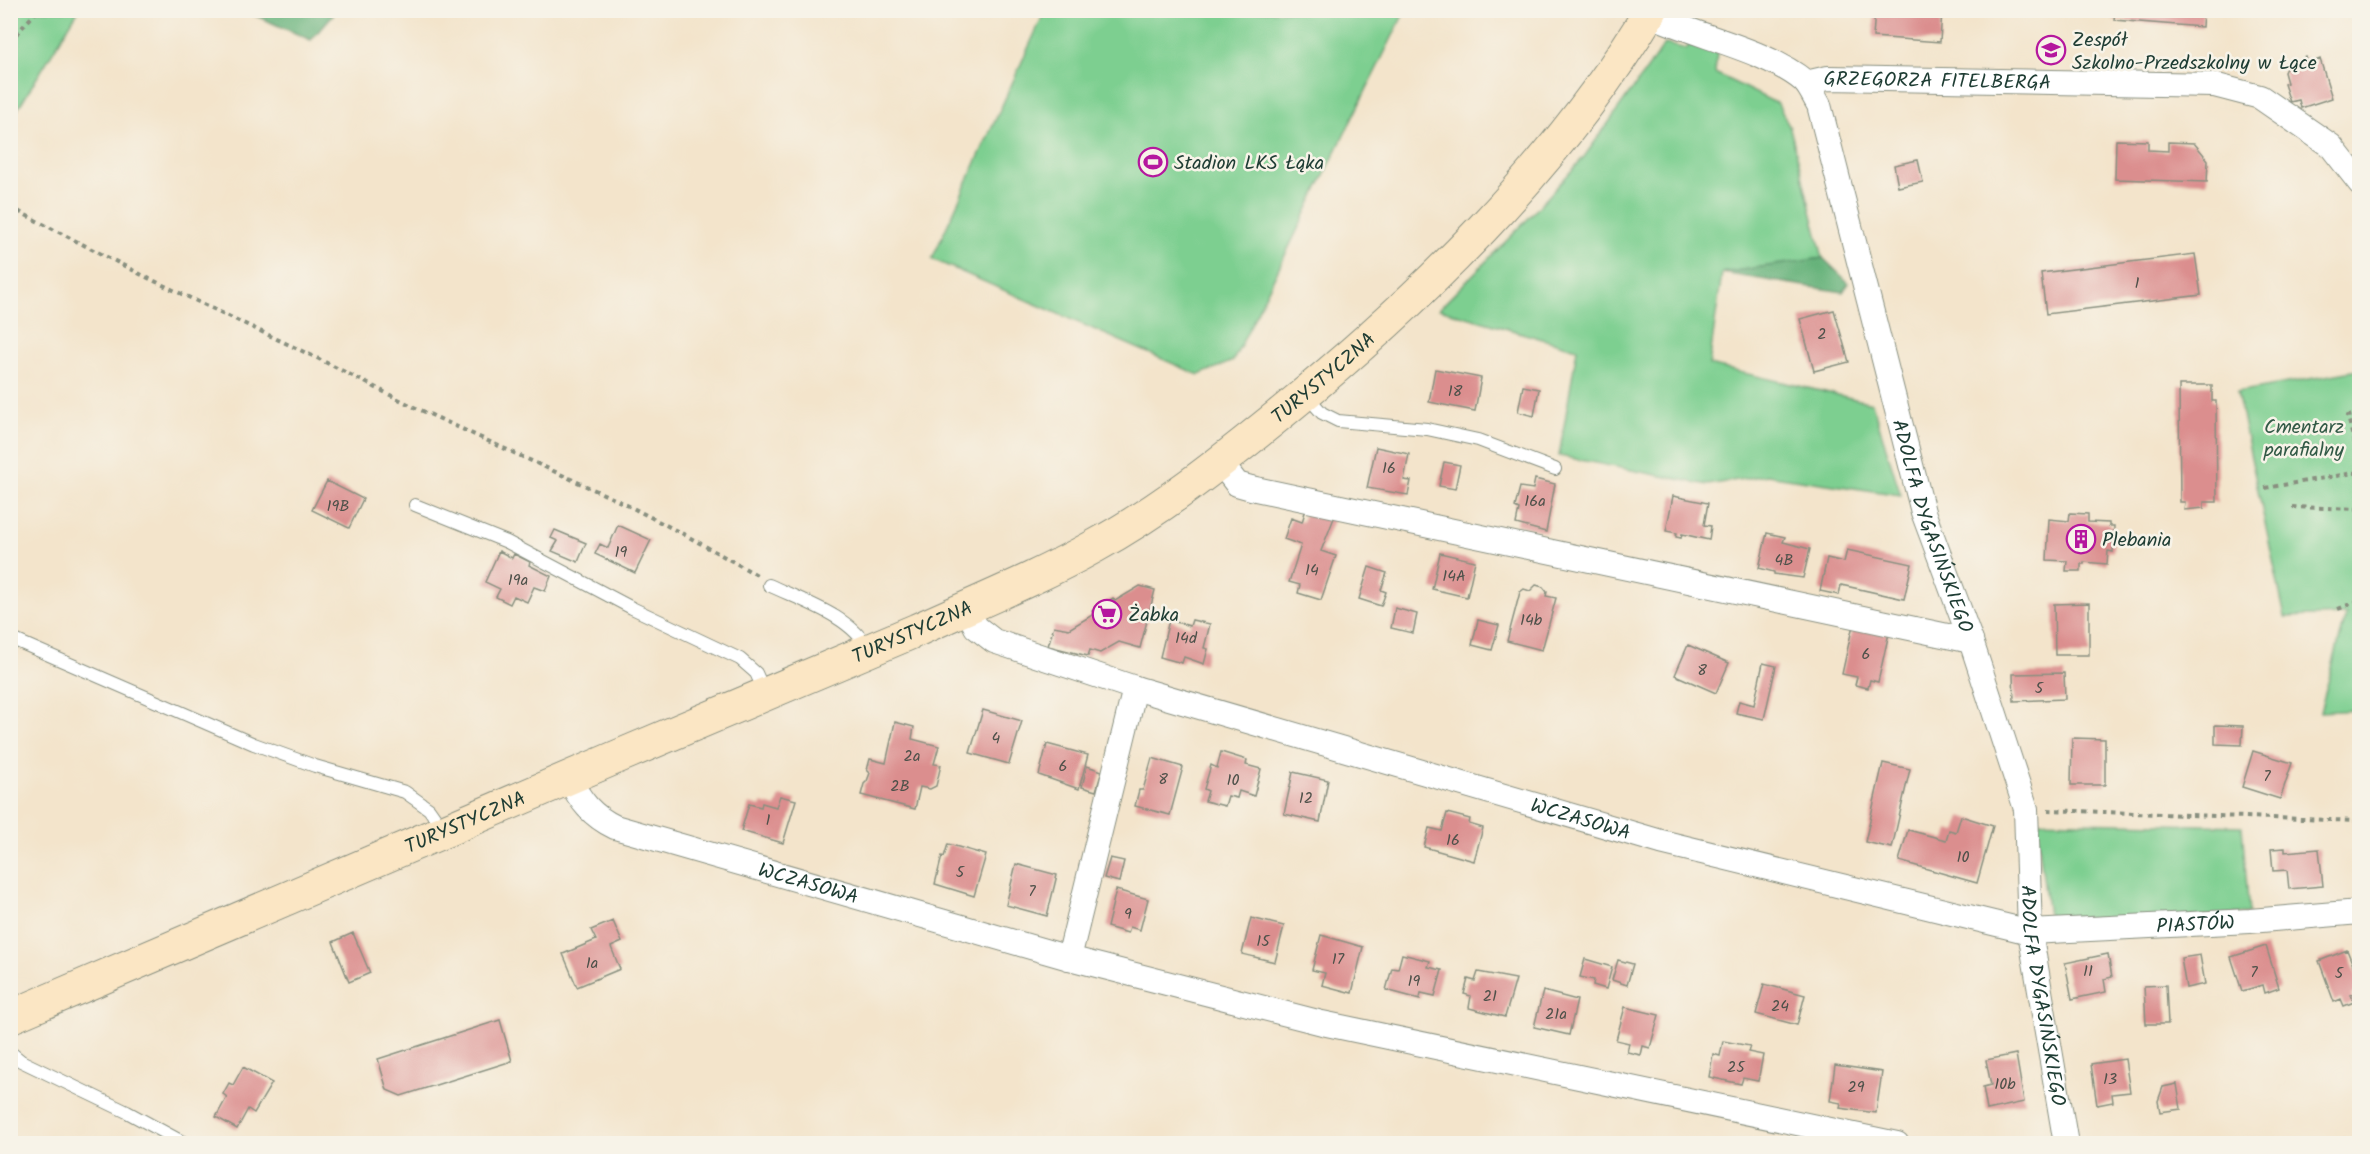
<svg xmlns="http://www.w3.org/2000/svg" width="2370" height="1154" font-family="Kalam,sans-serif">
<rect width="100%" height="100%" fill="#f7f3e8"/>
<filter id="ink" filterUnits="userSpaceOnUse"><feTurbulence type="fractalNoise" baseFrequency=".0167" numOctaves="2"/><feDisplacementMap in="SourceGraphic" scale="12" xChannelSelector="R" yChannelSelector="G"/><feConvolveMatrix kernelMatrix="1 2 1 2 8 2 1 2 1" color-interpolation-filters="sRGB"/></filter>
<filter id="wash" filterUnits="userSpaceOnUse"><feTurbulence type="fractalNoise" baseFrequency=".008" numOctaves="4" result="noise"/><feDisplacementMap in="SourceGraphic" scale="24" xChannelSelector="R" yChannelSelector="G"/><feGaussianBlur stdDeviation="1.35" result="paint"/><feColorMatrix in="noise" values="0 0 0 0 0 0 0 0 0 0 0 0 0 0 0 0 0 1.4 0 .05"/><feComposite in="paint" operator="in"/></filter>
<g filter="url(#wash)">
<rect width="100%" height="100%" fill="#f3e4cb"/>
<path fill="#7dcf90" stroke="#4e8662" stroke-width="1.5" d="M11 10 78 11 11 120 10 11Z
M1045 11H1405L1233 361 1199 375 932 259Z
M1689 43 1717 53 1715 73 1778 104 1790 128 1823 258 1722 273 1709 365 1872 403 1901 495 1767 475 1708 485 1559 456 1577 349 1439 309 1525 222 1584 157 1665 44 1687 49Z
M2359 370V710L2320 712 2346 615 2285 617 2237 392Z
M2036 821 2242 826 2249 913 2115 923 2048 916Z"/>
<path fill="#66b27a" stroke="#427857" stroke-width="1.5" d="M245 11H336L311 40Z
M1823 258 1849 283 1843 292 1722 273Z"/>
<g id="blocks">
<path fill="#db8e8e" d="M1875 10H1942L1940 42 1873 37Z
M2115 10H2203L2202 27 2114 20Z
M2306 57 2308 64 2320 59 2332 98 2301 108 2299 100 2290 102 2284 84 2287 83 2284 72 2287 66Z
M2116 140 2148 141V150L2168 151V142L2194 143 2208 160 2207 182 2115 179Z
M1918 160 1923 182 1898 187 1894 165Z
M2195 254 2201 295 2046 314 2041 273Z
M1834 310 1849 362 1814 371 1800 319Z
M1435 369 1481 378 1475 411 1429 402Z
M2179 385H2212V401H2216L2217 502H2204V508L2184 510 2185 502H2180Z
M1523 386 1539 389 1534 416 1518 412Z
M1376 447 1409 454 1404 480 1411 481 1408 495 1367 488Z
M1444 462 1460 465 1455 489 1439 486Z
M1535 479 1555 484 1546 532 1516 524 1519 509 1515 507 1520 487 1533 489Z
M327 481 363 499 349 528 312 510Z
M1673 496 1708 503 1704 525 1711 526 1709 540 1682 534 1681 538 1676 537 1677 533 1666 531Z
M1306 509 1334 518 1321 551 1336 556 1321 600 1298 593 1300 585 1289 582 1301 545 1284 539 1291 518 1302 522Z
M2070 513 2088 514V522L2109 523V526H2114L2113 552 2108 551 2107 564 2084 562V564H2081V571H2066L2067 561 2047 560 2049 519 2069 521Z
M618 525 651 540 635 573 595 554 600 544 608 548Z
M555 530 586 543 578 562 552 551 558 541 551 538Z
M1767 533 1785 537 1783 542 1810 549 1803 578 1774 574V572L1759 568Z
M1847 550 1912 564 1904 599 1841 585 1839 595 1820 591 1827 558 1844 562Z
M499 551 512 558 514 554 530 562 529 565 551 576 545 591 534 587 527 602 514 596 510 604 496 597 500 589 485 582Z
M1440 553 1475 561 1467 597 1432 589Z
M1369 567 1387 573 1381 590 1386 592 1381 606 1359 599Z
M1536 585 1543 587 1547 592 1546 596 1556 598 1542 650 1507 641 1520 592 1524 589 1530 591Z
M1140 586 1155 590 1140 648 1119 642 1100 653 1090 650 1088 656 1048 646 1054 626 1069 629 1094 614 1092 611 1113 598 1115 601Z
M2089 603V655H2055L2054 604Z
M1395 608 1417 614 1413 633 1391 628Z
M1169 620 1190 626 1192 620 1210 624 1204 648 1208 649 1204 664 1184 657 1182 663 1160 657Z
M1478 620 1499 625 1492 650 1472 645Z
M1859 626 1889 633 1878 682 1870 680 1868 688 1855 685 1857 677 1842 674 1852 629Z
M1688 645 1729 663 1716 693 1675 675Z
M1763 663 1776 666 1764 719 1736 713 1739 701 1754 705Z
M2064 673 2065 699 2014 701 2013 674Z
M983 710 1022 721 1009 764 970 753Z
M895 722 914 727 912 739 939 746 934 764 941 765 936 786 930 789 920 787 915 809 861 795 864 784 867 781 870 773 867 770 870 759 886 763Z
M2215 725 2243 726 2242 745 2215 744Z
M2072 738 2105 739V785H2071Z
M1047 744 1088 755 1079 789 1039 775Z
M2253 751 2292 763 2280 799 2242 787Z
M1221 752 1247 760 1246 765 1261 769 1254 796 1239 791 1237 798 1228 796 1225 806 1205 801 1208 791 1204 789 1211 765 1217 768Z
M1152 758 1183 767 1170 815 1135 806 1139 790H1143Z
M1883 763 1910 769 1892 848 1865 842Z
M1087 766 1102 771 1096 791 1082 787Z
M1293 772 1328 780 1320 822 1284 814Z
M780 796 796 800 783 843 741 831 749 804 761 807 762 803 776 807Z
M1447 813 1470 819 1469 824 1483 828 1474 861 1424 847 1429 828 1442 831Z
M1961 816 1993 826 1977 883 1899 861 1908 830 1946 840 1949 830 1956 832Z
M948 844 986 855 974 896 935 884 942 856 944 857Z
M2285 848V852L2319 849 2323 886 2289 889 2287 870 2273 871 2271 849Z
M1110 858 1124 861 1119 882 1104 878Z
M1016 864 1057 875 1047 916 1006 905Z
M1116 890 1148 899 1140 930 1130 927 1128 933 1107 927Z
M1251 918 1284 926 1275 962 1242 954Z
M613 921 622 942 611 947 620 969 577 987 563 954 596 940 591 930Z
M353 933 370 973 349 982 333 942Z
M1321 935 1363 947 1352 993 1322 985 1325 973 1312 970Z
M2266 946 2279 988 2265 993 2263 985 2242 991 2231 957Z
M2347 950 2360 983V992L2351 995 2354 1002 2344 1006 2341 999 2334 1002 2319 961Z
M1402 954 1430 961 1428 967 1442 970 1435 996 1421 993 1420 999 1386 990 1392 968 1398 969Z
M2108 954 2112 977 2104 979 2106 992 2072 999 2065 963Z
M2200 955 2205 984 2186 988 2181 958Z
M1585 959 1612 967 1606 989 1593 985 1594 980 1580 977Z
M1618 960 1633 964 1627 985 1612 980Z
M1478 972 1516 979 1505 1017 1469 1008 1471 996 1464 994 1468 979 1475 981Z
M1764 984 1805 995 1797 1025 1756 1014Z
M2166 985 2168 1024H2146L2144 986Z
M1543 991 1577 1000 1569 1035 1534 1027Z
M1625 1007 1659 1015 1650 1048 1643 1046 1641 1055 1627 1052 1629 1043 1616 1040Z
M500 1020 512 1061 401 1096 387 1090 378 1059Z
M1723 1041 1750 1046 1748 1052 1763 1055 1758 1081 1743 1078 1741 1084 1709 1077 1713 1054 1720 1056Z
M2016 1054 2024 1102 1987 1110 1983 1087 1991 1085 1986 1060Z
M2125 1059 2130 1092 2112 1094 2113 1102 2097 1105 2091 1064Z
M1835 1065 1882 1072 1876 1113 1840 1108 1841 1103 1830 1101Z
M243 1067 272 1083 254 1113 248 1109 237 1129 216 1117 227 1097 223 1094 229 1083 233 1085Z
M2177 1084 2181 1109 2160 1112 2158 1101 2163 1087Z"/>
</g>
</g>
<g filter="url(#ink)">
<use href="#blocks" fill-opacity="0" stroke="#899080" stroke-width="1.5"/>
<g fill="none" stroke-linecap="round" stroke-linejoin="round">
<g stroke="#899080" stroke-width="14">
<path id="lane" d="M1306 395 1322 413 1338 421 1427 429 1478 440 1555 469
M415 505 507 542 632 608 740 659 756 673 765 693
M769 585C800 600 854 617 868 650
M10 638 254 744 315 766 405 792 429 809 443 829
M10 1052 21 1061 127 1112 186 1144"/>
</g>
<g stroke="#899080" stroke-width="26">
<g id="street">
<path id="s1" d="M1649 14C1695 36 1767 50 1804 81 1810 87 1814 97 1819 105L1923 512 1971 641 2026 809 2030 932 2066 1144"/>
<path id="s2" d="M1806 83 1828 78 2214 85 2260 97 2331 146 2360 183"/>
<path d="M1220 462 1237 484 1251 488 1971 641"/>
<path id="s3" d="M967 608 976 627 994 641 1135 688 1661 842 2030 932 2250 921 2360 912"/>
<path id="s4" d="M569 778C580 801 592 816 615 827L1069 958 1322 1023 1897 1144"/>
<path d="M1069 958 1135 688"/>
</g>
</g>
<g stroke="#899080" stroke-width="35">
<g id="secondary">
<path id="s5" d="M10 1017C213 930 415 843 617 757 717 715 817 673 917 630 976 603 1038 578 1095 546 1161 510 1221 462 1279 415 1420 300 1557 167 1651 10"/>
</g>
</g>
<path stroke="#899080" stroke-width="4" stroke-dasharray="4.5 4.5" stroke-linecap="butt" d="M10 41 38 10
M10 207 146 277 319 359 414 407 623 503 687 536 757 575
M2360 413 2348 416 2360 469
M2265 488 2360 472
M2292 507 2360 509
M2338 609 2360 600
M2048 810 2358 821"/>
<use href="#lane" stroke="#fff" stroke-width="12"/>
<use href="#street" stroke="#fff" stroke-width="24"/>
<use href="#secondary" stroke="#fbe6c4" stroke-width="33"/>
</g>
</g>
<defs>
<g id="school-ring" transform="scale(1.5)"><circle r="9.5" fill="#f7f3e8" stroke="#b5179e" stroke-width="1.5"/><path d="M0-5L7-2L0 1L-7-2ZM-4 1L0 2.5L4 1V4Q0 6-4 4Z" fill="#b5179e"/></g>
<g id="stadium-ring" transform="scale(1.5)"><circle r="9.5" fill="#f7f3e8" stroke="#b5179e" stroke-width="1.5"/><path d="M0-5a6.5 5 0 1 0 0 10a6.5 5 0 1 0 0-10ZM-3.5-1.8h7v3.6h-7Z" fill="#b5179e"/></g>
<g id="building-ring" transform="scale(1.5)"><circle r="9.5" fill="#f7f3e8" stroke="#b5179e" stroke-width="1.5"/><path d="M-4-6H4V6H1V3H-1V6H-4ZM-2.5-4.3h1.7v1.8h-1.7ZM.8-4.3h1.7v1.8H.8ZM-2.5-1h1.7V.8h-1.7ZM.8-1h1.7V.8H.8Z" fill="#b5179e"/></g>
<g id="supermarket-ring" transform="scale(1.5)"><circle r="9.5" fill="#f7f3e8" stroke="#b5179e" stroke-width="1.5"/><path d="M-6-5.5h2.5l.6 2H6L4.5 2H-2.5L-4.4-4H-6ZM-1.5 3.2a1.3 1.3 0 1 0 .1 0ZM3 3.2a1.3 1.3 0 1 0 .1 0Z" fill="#b5179e"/></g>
</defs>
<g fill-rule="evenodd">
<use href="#school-ring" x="2051" y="50"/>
<use href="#stadium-ring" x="1153" y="162"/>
<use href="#building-ring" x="2081" y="539"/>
<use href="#supermarket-ring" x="1107" y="614"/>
</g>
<g text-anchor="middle" stroke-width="5" stroke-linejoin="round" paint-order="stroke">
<g font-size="16" fill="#4e514a">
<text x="2137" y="288">1</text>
<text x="1822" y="339">2</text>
<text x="1455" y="396">18</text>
<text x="1389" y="473">16</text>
<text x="1535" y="506">16a</text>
<text x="338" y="511">19B</text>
<text x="621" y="557">19</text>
<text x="1784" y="565">4B</text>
<text x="1312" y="575">14</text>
<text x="1454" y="581">14A</text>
<text x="518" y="585">19a</text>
<text x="1531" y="625">14b</text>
<text x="1186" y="643">14d</text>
<text x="1866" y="659">6</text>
<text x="1702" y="675">8</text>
<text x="2039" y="693">5</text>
<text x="996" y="743">4</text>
<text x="912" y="761">2a</text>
<text x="1063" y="771">6</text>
<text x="2267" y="781">7</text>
<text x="1163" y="784">8</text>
<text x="1233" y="785">10</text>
<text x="900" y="791">2B</text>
<text x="1306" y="803">12</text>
<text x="768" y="825">1</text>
<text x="1453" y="845">16</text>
<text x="1963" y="862">10</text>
<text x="960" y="877">5</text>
<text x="1032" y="896">7</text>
<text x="1128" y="919">9</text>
<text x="1263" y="946">15</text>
<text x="1338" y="964">17</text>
<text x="592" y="968">1a</text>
<text x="2088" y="976">11</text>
<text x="2254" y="977">7</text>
<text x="2339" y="978">5</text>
<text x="1414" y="986">19</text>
<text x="1490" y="1001">21</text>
<text x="1780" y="1011">24</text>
<text x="1556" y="1019">21a</text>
<text x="1736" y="1072">25</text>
<text x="2110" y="1084">13</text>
<text x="2005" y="1089">10b</text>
<text x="1856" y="1092">29</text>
</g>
<g font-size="20" fill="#1f3d34" stroke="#f7f3e8" text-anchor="start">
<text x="2072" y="46">Zespół<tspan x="2072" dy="23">Szkolno-Przedszkolny w Łące</tspan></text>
<text x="1174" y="169">Stadion LKS Łąka</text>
<text x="2102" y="546">Plebania</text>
<text x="1128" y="621">Żabka</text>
</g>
<g font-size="20" fill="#1f3d34" stroke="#f7f3e8">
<text dy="7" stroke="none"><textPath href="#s2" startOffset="132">GRZEGORZA FITELBERGA</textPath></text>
<text dy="7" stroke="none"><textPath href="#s5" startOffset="1467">TURYSTYCZNA</textPath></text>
<text dy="7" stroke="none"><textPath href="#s1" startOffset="634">ADOLFA DYGASIŃSKIEGO</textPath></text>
<text dy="7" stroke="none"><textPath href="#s5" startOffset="981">TURYSTYCZNA</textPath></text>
<text dy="7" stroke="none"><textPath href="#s3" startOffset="657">WCZASOWA</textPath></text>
<text dy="7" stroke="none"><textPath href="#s5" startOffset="495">TURYSTYCZNA</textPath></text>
<text dy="7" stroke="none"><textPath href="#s4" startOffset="270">WCZASOWA</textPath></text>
<text dy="7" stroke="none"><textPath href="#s3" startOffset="1286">PIASTÓW</textPath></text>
<text dy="7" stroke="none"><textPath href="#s1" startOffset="1120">ADOLFA DYGASIŃSKIEGO</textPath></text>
</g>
<g font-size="20" fill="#325a46" stroke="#f7f3e8">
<text x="2304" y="433">Cmentarz<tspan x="2304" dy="23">parafialny</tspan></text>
</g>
</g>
<rect width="2370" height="1154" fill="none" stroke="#f7f3e8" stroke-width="36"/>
</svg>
